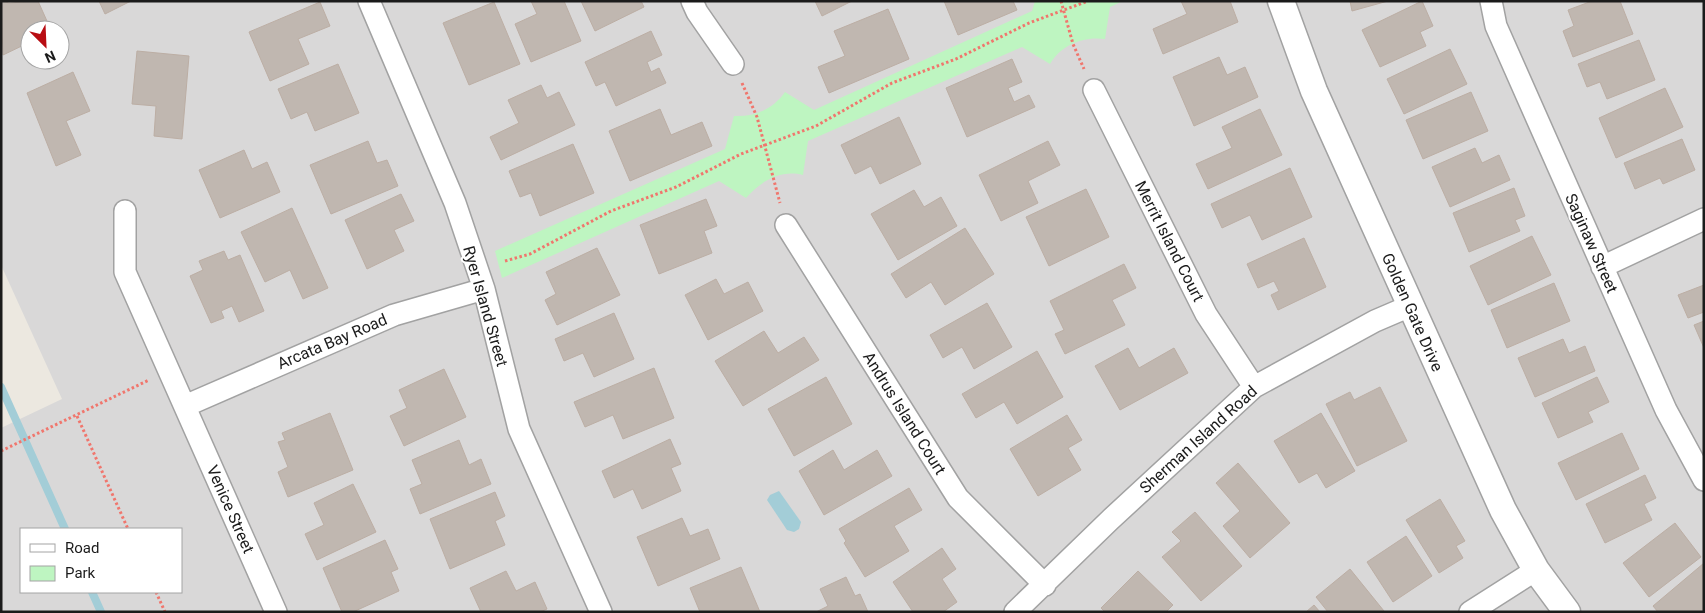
<svg xmlns="http://www.w3.org/2000/svg" width="1705" height="613" font-family="Roboto,sans-serif">
<rect width="100%" height="100%" fill="#ece8e0"/>
<path fill="#d9d8d8" fill-rule="evenodd" d="M1 1H1704V612H1V428L62 399 1 265ZM30 30H60V60H30ZM21 529H181V592H21Z"/>
<path fill="#bef5c1" d="M1035 1H1123L1110 7 1105 39C1083 36 1061 45 1050 64L1022 47 808 141 803 175C780 169 760 182 746 198L719 181 502 278 495 251 725 149 734 116C755 117 773 109 785 92L814 110 1032 11Z"/>
<path fill="#a3cdd7" d="M779 491 801 522 799 529 794 532 787 530 767 500 770 495Z"/>
<g fill="none" stroke-linecap="round" stroke-linejoin="round">
<path stroke="#a3cdd7" stroke-width="8" d="M1 387 65 529
M92 592 101 612"/>
</g>
<path fill="#c0b7b0" stroke="#bcaea4" d="M1 1 9 3 38 1 51 30H30V42L3 55Z
M99 1H131L105 14Z
M531 1H564L581 41 531 62 515 24 537 14Z
M581 1H641L644 7 595 31Z
M815 1H852L822 16Z
M944 1H1013L1017 10 958 35Z
M1181 1H1230L1238 22 1163 54 1153 29 1187 14Z
M1350 1H1388L1352 11Z
M1422 1 1433 26 1420 32 1426 46 1380 67 1362 30Z
M1592 1H1620L1633 34 1573 57 1563 31 1574 26 1568 10Z
M320 2 330 26 298 39 309 64 270 81 249 32Z
M494 2 520 64 469 85 443 23Z
M888 9 909 59 829 93 818 67 845 56 834 31Z
M651 31 662 55 647 62 651 72 659 68 666 83 616 106 605 82 596 86 585 62Z
M1639 40 1655 80 1607 99 1600 82 1587 87 1578 64Z
M1450 49 1467 84 1404 114 1387 79Z
M137 51 189 56 182 139 154 136 156 106 132 104Z
M1219 57 1227 75 1245 67 1258 97 1194 126 1173 77Z
M1012 59 1022 82 1008 88 1014 102 1029 95 1035 107 967 137 946 88Z
M338 64 359 113 315 131 307 112 291 119 278 89Z
M73 72 90 111 66 121 81 155 56 166 27 93Z
M541 85 547 98 559 92 575 125 501 160 490 137 519 123 508 100Z
M1665 88 1683 127 1616 158 1599 118Z
M1471 92 1488 131 1423 159 1406 120Z
M660 109 671 135 702 122 712 146 630 181 609 131Z
M1260 109 1282 155 1208 189 1196 164 1232 148 1222 127Z
M899 117 921 164 880 184 871 166 855 174 841 145Z
M1682 139 1695 170 1663 184 1660 178 1635 189 1624 163Z
M368 141 377 163 387 160 398 186 331 214 310 165Z
M1048 141 1060 165 1028 181 1038 203 1001 221 979 175Z
M573 144 594 193 540 216 531 193 520 197 509 171Z
M1475 148 1482 163 1499 155 1510 180 1450 207 1432 167Z
M244 150 252 169 267 162 280 192 220 218 199 170Z
M1290 168 1312 217 1262 240 1250 215 1222 228 1211 204Z
M1514 188 1525 216 1515 220 1520 231 1469 252 1453 213Z
M1086 189 1109 237 1049 266 1026 217Z
M914 190 924 207 941 197 957 226 898 260 871 214Z
M401 194 414 221 394 230 404 251 367 269 345 220Z
M706 199 717 226 704 231 712 253 659 274 640 225Z
M292 208 328 288 303 299 290 270 265 282 241 232Z
M965 228 994 274 945 305 931 282 906 298 891 274Z
M1532 236 1551 275 1488 305 1470 266Z
M1304 238 1326 287 1278 310 1271 295 1279 291 1274 281 1258 288 1247 264Z
M597 248 620 295 557 325 545 300 556 294 546 272Z
M224 251 228 260 240 255 264 311 239 322 232 306 221 311 224 318 211 323 190 276 203 270 199 261Z
M1124 264 1136 288 1112 300 1125 325 1065 354 1055 334 1064 330 1050 301Z
M716 279 724 294 748 282 763 311 708 340 685 295Z
M1554 283 1570 321 1507 348 1491 310Z
M1704 285V312L1688 318 1678 295Z
M987 303 1012 347 974 369 962 347 943 358 930 335Z
M614 313 634 359 594 377 583 353 564 361 555 339Z
M1704 321V348L1694 325Z
M764 331 778 353 804 337 819 360 743 406 715 361Z
M1563 339 1569 353 1585 346 1595 371 1535 397 1518 358Z
M1128 348 1139 368 1174 348 1188 373 1120 410 1095 366Z
M1037 351 1063 397 1017 424 1004 402 976 418 962 394Z
M654 368 674 418 623 439 613 415 585 427 574 402Z
M444 369 466 417 404 446 390 416 407 408 399 390Z
M826 377 852 424 794 456 768 409Z
M1597 377 1609 402 1588 412 1593 422 1558 438 1542 403Z
M1380 387 1407 441 1357 466 1326 404 1350 392 1354 400Z
M330 413 353 470 288 497 278 472 288 467 278 442 285 440 282 433Z
M1321 413 1355 471 1326 488 1317 473 1299 483 1274 441Z
M1067 415 1082 440 1068 448 1081 470 1038 496 1010 449Z
M1622 433 1639 469 1576 500 1558 463Z
M670 439 681 464 671 468 681 491 642 509 633 489 614 498 602 471Z
M459 440 469 465 481 459 491 484 420 514 410 489 422 484 412 460Z
M833 450 844 470 877 450 892 476 824 515 799 471Z
M1238 463 1290 523 1250 558 1223 526 1240 511 1216 483Z
M1645 475 1656 498 1644 504 1652 520 1605 543 1586 504Z
M353 484 376 532 317 560 305 534 324 525 314 503Z
M909 488 922 510 894 526 909 551 865 577 844 543 846 541 839 529Z
M495 492 505 516 495 521 505 545 450 569 430 519Z
M1440 499 1465 541 1456 546 1463 558 1439 573 1406 520Z
M1195 512 1242 566 1201 601 1162 557 1181 541 1172 532Z
M682 518 690 536 708 529 720 559 658 586 637 537Z
M1675 523 1701 557 1649 597 1623 563Z
M1406 536 1432 576 1393 602 1367 562Z
M385 540 398 569 391 572 399 591 353 612H342L323 568Z
M942 548 956 569 942 579 957 602 943 612H913L893 582Z
M1704 563V612H1658L1653 606Z
M741 567 760 612H700L690 588Z
M1350 569 1384 611 1382 612H1328L1316 597Z
M506 571 516 591 535 582 547 609 540 612H481L470 588Z
M1138 571 1173 605 1166 612H1105L1101 608Z
M846 577 855 596 860 594 868 612H816L828 606 820 589Z
M1314 605 1320 612H1306Z"/>
<g fill="none" stroke-linecap="round" stroke-linejoin="round">
<g stroke="#a2a2a2" stroke-width="24">
<path id="minor" d="M369 1 455 203 484 289 519 429 601 612
M692 1 697 12 733 64
M1491 1 1496 26 1666 410 1704 480
M1094 90 1206 314 1254 387
M125 211V272L276 612
M786 225 958 498 1045 585
M1602 267 1704 219
M185 406 394 315 484 289
M1015 612 1111 519 1254 387 1375 321 1410 306
M1470 612 1536 570"/>
</g>
<g stroke="#a2a2a2" stroke-width="29">
<path id="tertiary" d="M1281 1 1314 91 1503 510 1536 570 1567 612"/>
</g>
<path stroke="#f0766d" stroke-width="3" stroke-dasharray="2.5 2.5" stroke-linecap="butt" d="M1061 1 1073 44 1084 69
M742 83 757 117 780 203
M505 261 530 254 611 211 676 187 741 154 816 126 892 83 956 59 1029 23 1088 1
M77 416 128 529
M1 451 149 380
M156 592 165 612"/>
<use href="#minor" stroke="#fff" stroke-width="21"/>
<use href="#tertiary" stroke="#fff" stroke-width="26"/>
</g>
<g text-anchor="middle" stroke-width="4" stroke-linejoin="round" paint-order="stroke">
<g font-size="16" fill="#1b1b1b" stroke="#fff">
<text transform="translate(1170 241) rotate(63)" y="6">Merrit Island Court</text>
<text transform="translate(1592 243) rotate(66)" y="6">Saginaw Street</text>
<text transform="translate(486 306) rotate(74)" y="6">Ryer Island Street</text>
<text transform="translate(1413 312) rotate(66)" y="6">Golden Gate Drive</text>
<text transform="translate(332 341) rotate(-23)" y="6">Arcata Bay Road</text>
<text transform="translate(905 413) rotate(58)" y="6">Andrus Island Court</text>
<text transform="translate(1198 439) rotate(-42)" y="6">Sherman Island Road</text>
<text transform="translate(231 509) rotate(66)" y="6">Venice Street</text>
</g>
</g>
<rect width="1705" height="613" fill="none" stroke="#1b1b1b" stroke-width="5"/>
<rect x="20" y="528" width="162" height="65" fill="#ffffff" stroke="#a4a4a4"/>
<rect x="30" y="544" width="25" height="8" fill="#ffffff" stroke="#a4a4a4"/>
<text x="65" y="553" font-size="15" fill="#1b1b1b">Road</text>
<rect x="30" y="566" width="25" height="15" fill="#bef5c1" stroke="#a4a4a4"/>
<text x="65" y="578" font-size="15" fill="#1b1b1b">Park</text>
<g transform="translate(45 45) rotate(156)"><circle r="24" fill="#ffffff" stroke="#a4a4a4"/>
<path d="M0-4L9 19L0 12L-9 19Z" fill="#b80d13"/>
<text y="-8" font-size="14" font-weight="bold" text-anchor="middle" fill="#1b1b1b">N</text>
</g>
</svg>
